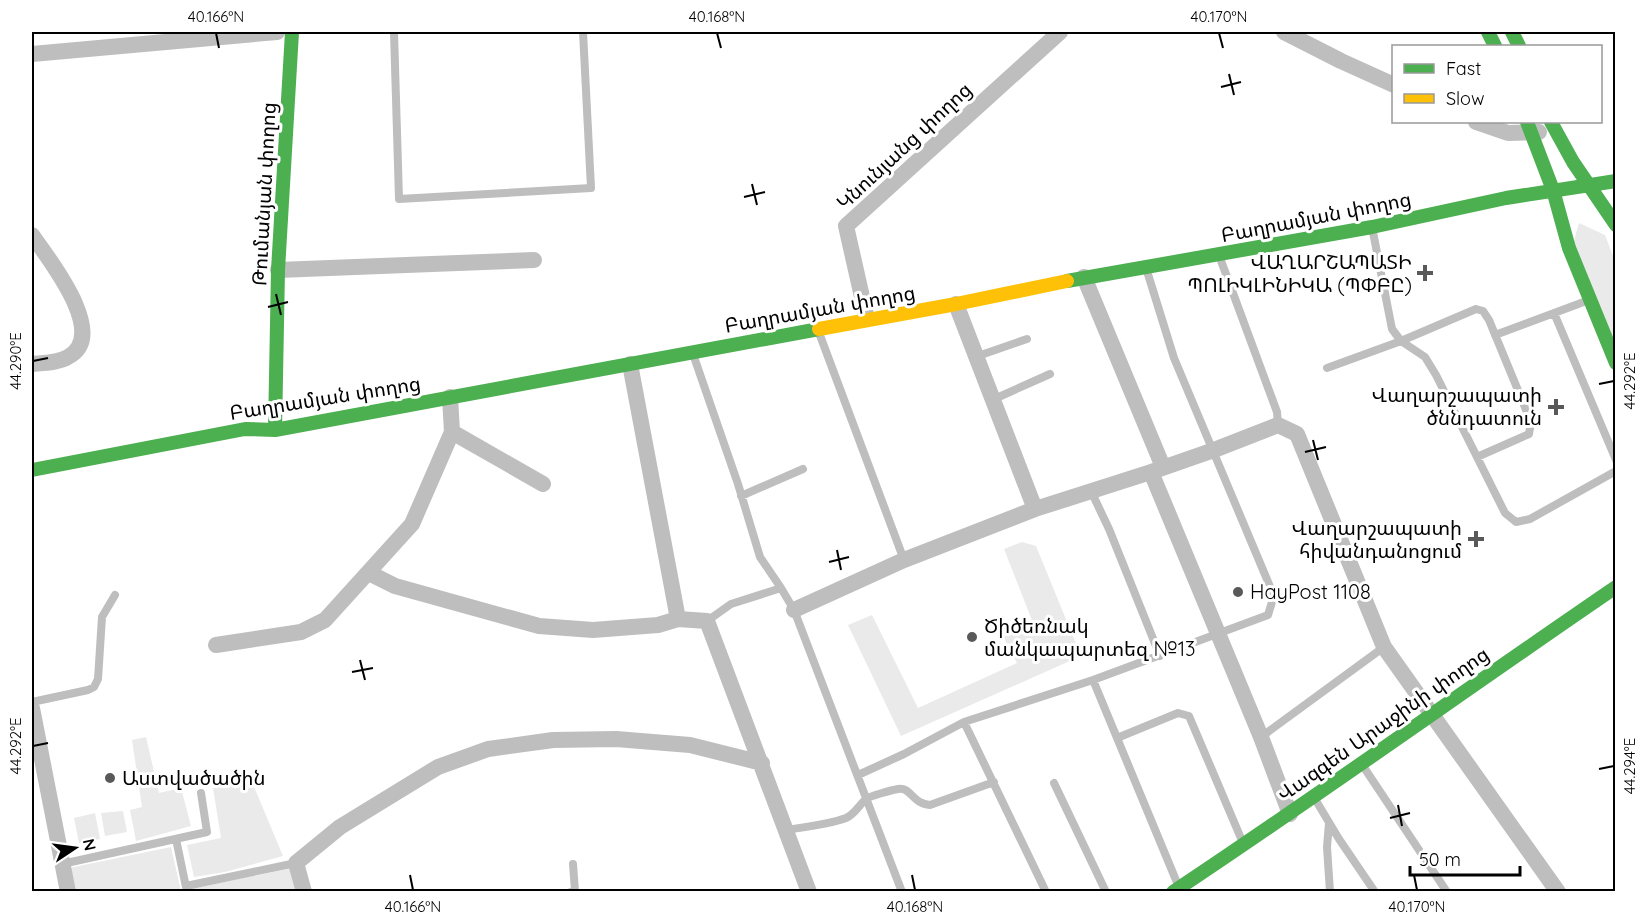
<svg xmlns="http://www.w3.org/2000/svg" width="1647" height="923" font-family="Quicksand,'Noto Sans Armenian',sans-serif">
<rect width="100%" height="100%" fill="#fff"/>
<path fill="#eaeaea" d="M1579 223 1605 235 1615 261V349L1572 248Z
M1022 542 1036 546 1081 656 901 736 848 625 872 615 918 708 1017 663 1003 636 1033 623 1004 549Z
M146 737 159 793 181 788 191 826 136 841 130 810 142 807 132 740Z
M252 782 283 856 225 872 194 877 187 845 221 838 213 788Z
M123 811 127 832 105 836 101 813Z
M95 813 100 839 79 843 74 818Z
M171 847 181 891 293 868 298 891H74L69 868Z"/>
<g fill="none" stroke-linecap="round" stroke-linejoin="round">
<path stroke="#bebebe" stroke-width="8" d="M394 32 399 199 591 188 583 32
M1372 227 1392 329 1401 341 1425 357 1436 375 1505 513 1516 522 1530 519 1616 471
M1220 258 1277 412 1278 425
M1554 313 1616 460
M818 330 904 560
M1495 335 1589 300
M693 354 738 484 760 557 781 588 731 604 707 621
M975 357 1027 339
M1327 368 1401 341 1476 309 1483 311 1489 320 1531 422 1529 434 1477 457
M992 400 1050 374
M1091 491 1109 529 1160 656
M741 496 803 469
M781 588 794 610 902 892
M1093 680 1178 885
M32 702 88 690 94 687 98 679 102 617 115 595
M964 722 1046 892
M1261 737 1384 647
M1117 738 1178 713 1189 716 1243 843
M1363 766 1447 892
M858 775 904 754 964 722 1093 680 1268 615 1272 602 1271 589 1174 358 1147 271
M1054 783 1106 892
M1315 799 1339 839 1375 892
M1329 823 1327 847 1330 892
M785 830C805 827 827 825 846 818 855 814 859 805 866 799 870 796 892 790 898 789 912 787 912 804 930 805L994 782
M176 839 187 892
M62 864 207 832 201 793
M186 886 296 863
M571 892 575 891 573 864"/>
<path stroke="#bebebe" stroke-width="16" d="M1284 32 1341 61 1394 85
M32 54 277 32
M1476 122 1508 133 1539 132
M32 235C48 258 110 335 68 357 58 363 43 363 32 364
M278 270 534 260
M1084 277 1163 467
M956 304 1035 509
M867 319 846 226 1060 32
M630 364 678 619 707 621 809 892
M452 432 543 484
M1151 472 1261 737 1290 814
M369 573 395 586 539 626 593 630 658 625 678 619
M794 610 904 560 1035 509 1151 472 1214 450 1278 425 1297 434 1384 647 1558 892
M216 645 301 632 325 620 412 524 452 432 450 397
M32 708 68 892
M304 892 296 863 340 827 438 767 488 749 553 740 616 739 690 745 762 763"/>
<path stroke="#4caf50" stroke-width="14" d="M1488 32 1495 46
M1512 32 1519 46
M1527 122 1553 190 1569 248 1616 363
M1551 122 1573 162 1616 225
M1067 281 1372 227 1506 198 1616 181
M275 430 278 270 292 32
M32 470 245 429 275 430 819 329
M1173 892C1322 793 1468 688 1616 587"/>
<path stroke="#ffc107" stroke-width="14" d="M819 329 956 304 1067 281"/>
</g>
<path fill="none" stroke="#000" stroke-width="2" d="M216 33 219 48M717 33 721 48M1219 33 1223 48M1229 74 1234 95M1221 87 1241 82M752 184 757 205M744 197 765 192M276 294 281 315M268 307 288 302M33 361 48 358M1599 384 1614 381M1313 440 1318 460M1305 452 1326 447M837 550 841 570M829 562 849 557M360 660 365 680M352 672 373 668M33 746 48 743M1599 769 1614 766M1398 805 1402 826M1390 818 1410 813M410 875 413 890M912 875 915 890M1414 875 1417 890"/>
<g fill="#595959" stroke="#fff" stroke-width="2">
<path d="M1422 264h6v6h6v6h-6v6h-6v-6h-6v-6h6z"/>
<path d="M1553 398h6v6h6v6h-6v6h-6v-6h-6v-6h6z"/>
<path d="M1473 530h6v6h6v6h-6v6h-6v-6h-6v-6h6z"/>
<circle cx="1238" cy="592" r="6"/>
<circle cx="972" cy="637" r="6"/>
<circle cx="110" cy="778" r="6"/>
</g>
<g text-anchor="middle" stroke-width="6" stroke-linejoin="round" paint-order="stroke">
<g font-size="20" fill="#000" stroke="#fff">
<text transform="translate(904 146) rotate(-43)" y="7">Կնունյանց փողոց</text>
<text transform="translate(264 194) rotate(-87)" y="7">Թումանյան փողոց</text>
<text transform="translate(1316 217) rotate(-11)" y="7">Բաղրամյան փողոց</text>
<text transform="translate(820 309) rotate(-10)" y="7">Բաղրամյան փողոց</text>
<text transform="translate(325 398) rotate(-9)" y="7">Բաղրամյան փողոց</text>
<text transform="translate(1383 724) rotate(-35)" y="7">Վազգեն Արաջինի փողոց</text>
</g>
<g font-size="20" fill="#000" stroke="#fff" text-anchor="end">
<text x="1412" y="269">ՎԱՂԱՐՇԱՊԱՏԻ<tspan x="1412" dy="23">ՊՈԼԻԿԼԻՆԻԿԱ (ՊՓԲԸ)</tspan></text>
<text x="1542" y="402">Վաղարշապատի<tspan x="1542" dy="23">ծննդատուն</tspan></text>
<text x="1462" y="535">Վաղարշապատի<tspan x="1462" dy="23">հիվանդանոցում</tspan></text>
<text x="1250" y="599" text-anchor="start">HayPost 1108</text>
<text x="984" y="633" text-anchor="start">Ծիծեռնակ<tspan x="984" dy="23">մանկապարտեզ №13</tspan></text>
<text x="122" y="785" text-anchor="start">Աստվածածին</text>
</g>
</g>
<rect width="1647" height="923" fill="none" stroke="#ffffff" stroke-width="66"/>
<rect x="1392" y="45" width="210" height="78" fill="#ffffff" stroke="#999999" stroke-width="1.5"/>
<rect x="1404" y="64" width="30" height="9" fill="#4caf50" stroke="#999999" stroke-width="1.5"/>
<text x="1446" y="75" font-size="18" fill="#000000">Fast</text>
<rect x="1404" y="94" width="30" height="9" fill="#ffc107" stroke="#999999" stroke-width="1.5"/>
<text x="1446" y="105" font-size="18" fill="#000000">Slow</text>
<g transform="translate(75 848) rotate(77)" stroke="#ffffff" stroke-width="4.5" paint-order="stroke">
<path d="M0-4.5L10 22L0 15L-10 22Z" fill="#000000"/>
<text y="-9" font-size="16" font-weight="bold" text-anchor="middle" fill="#000000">N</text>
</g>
<path d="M1410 866v9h110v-9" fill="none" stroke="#000000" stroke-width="3"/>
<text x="1419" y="866" font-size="18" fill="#000000" stroke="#ffffff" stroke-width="4.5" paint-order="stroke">50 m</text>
<rect x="33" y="33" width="1581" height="857" fill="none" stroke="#000" stroke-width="2"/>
<g font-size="15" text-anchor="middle" fill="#000">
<text x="216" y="22">40.166°N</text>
<text x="717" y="22">40.168°N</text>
<text x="1219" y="22">40.170°N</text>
<text transform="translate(16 361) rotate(-90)" y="5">44.290°E</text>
<text transform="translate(1630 381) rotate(-90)" y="5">44.292°E</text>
<text transform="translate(16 746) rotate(-90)" y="5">44.292°E</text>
<text transform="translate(1630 766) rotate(-90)" y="5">44.294°E</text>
<text x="413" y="912">40.166°N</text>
<text x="915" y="912">40.168°N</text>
<text x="1417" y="912">40.170°N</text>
</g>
</svg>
